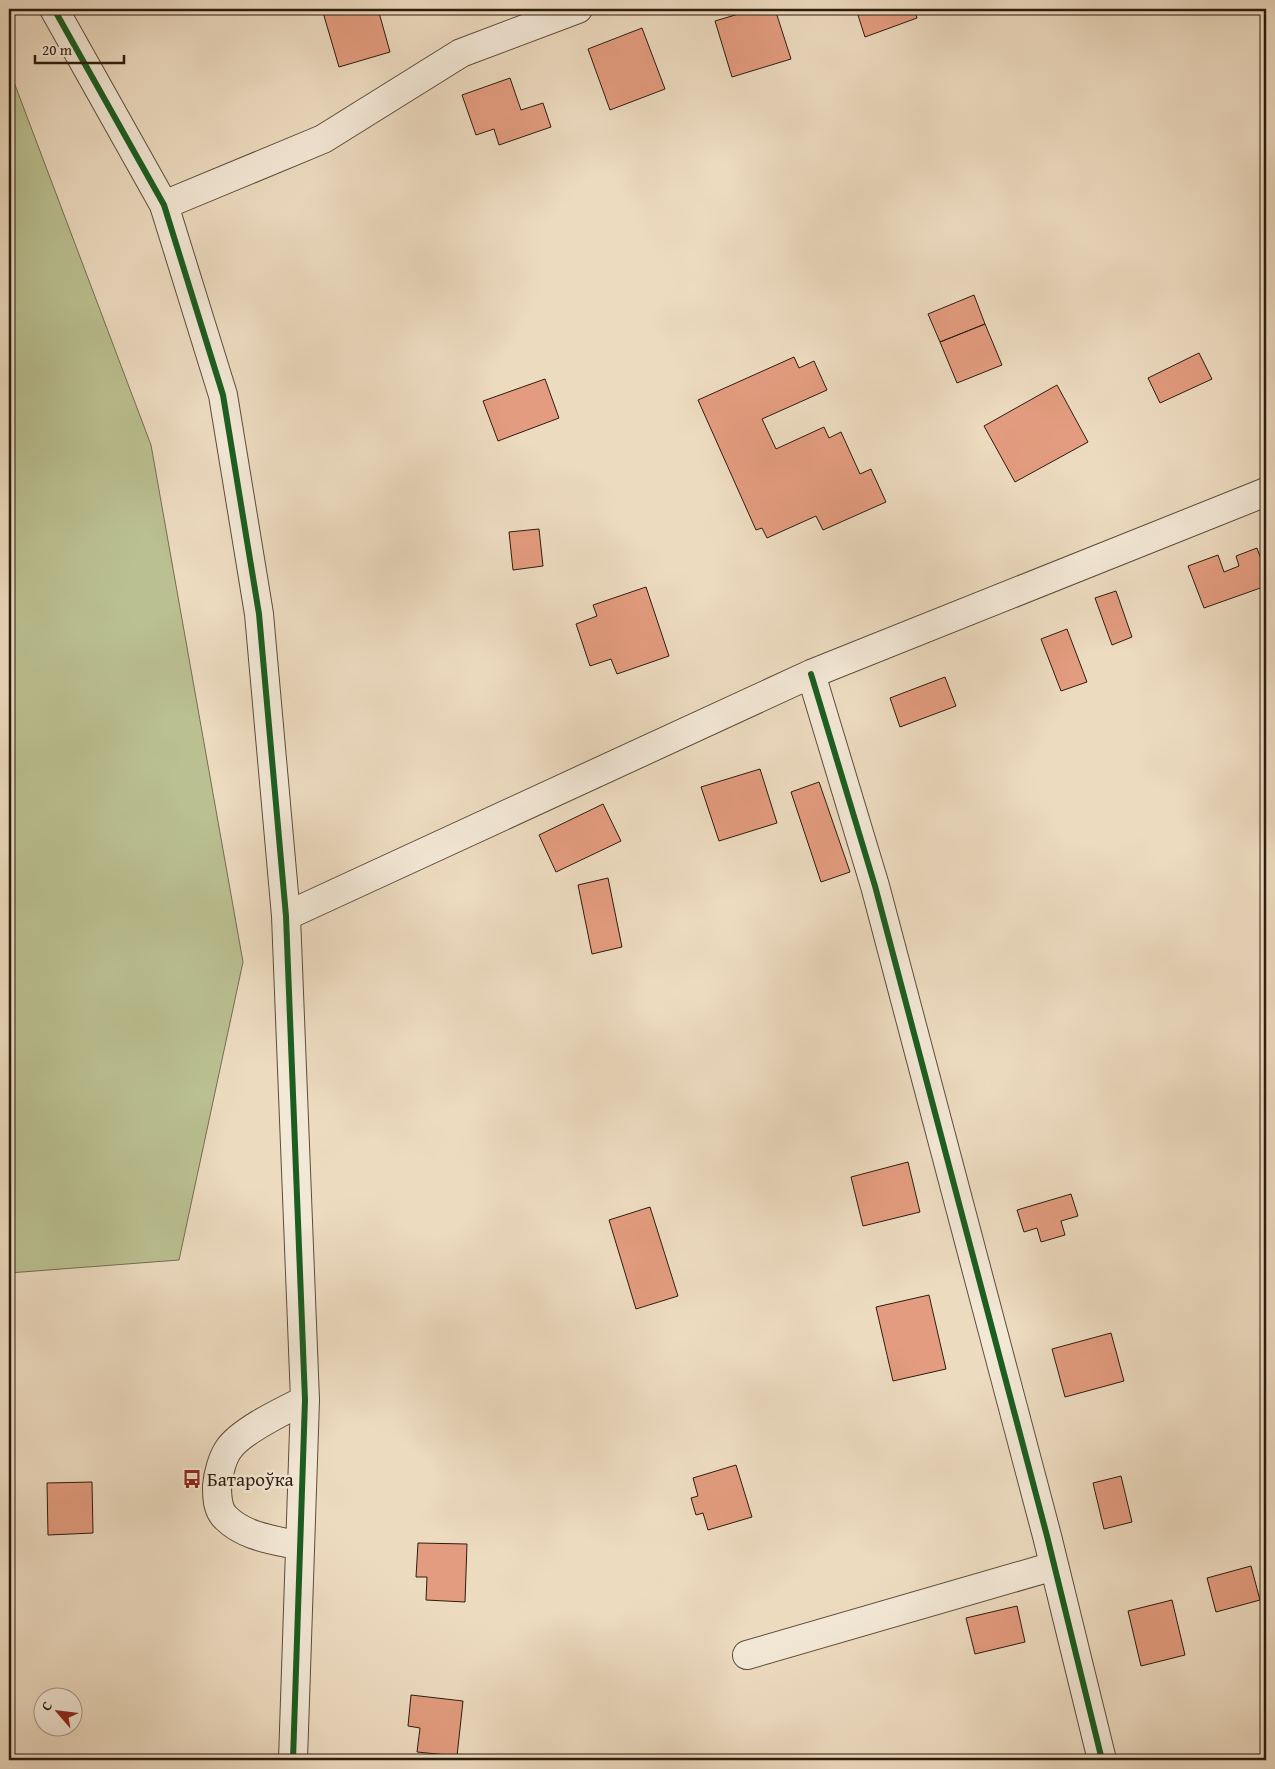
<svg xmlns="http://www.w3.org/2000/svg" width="1275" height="1769" font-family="'Gentium Book Plus',serif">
<rect width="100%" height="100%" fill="#eddbc0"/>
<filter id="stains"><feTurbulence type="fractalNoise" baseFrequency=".004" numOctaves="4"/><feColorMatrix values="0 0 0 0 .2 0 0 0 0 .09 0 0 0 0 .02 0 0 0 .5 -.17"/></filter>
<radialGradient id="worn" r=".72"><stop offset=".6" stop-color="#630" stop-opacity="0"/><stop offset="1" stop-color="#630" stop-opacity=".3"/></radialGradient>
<path fill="#bac091" stroke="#746e50" d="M9 69 151 445 243 962 179 1260 9 1273Z"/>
<path fill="#e39c7f" stroke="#2d1c0e" d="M322 9H378L390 52 339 67Z
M755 9H775L791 59 732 77 715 21Z
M856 9H914L917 18 865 37Z
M642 28 665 89 610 110 588 49Z
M510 78 521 110 543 103 551 127 499 145 494 129 476 135 462 95Z
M974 295 985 324 940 342 928 314Z
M985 324 1002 365 957 383 940 342Z
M1199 353 1212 379 1160 403 1148 378Z
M794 357 799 368 814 361 827 390 762 419 776 449 824 427 829 438 841 432 860 474 871 469 886 502 823 530 816 516 767 538 762 528 756 530 698 400Z
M545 379 559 418 498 441 483 401Z
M1057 385 1088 442 1015 482 984 426Z
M539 529 543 566 513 570 509 532Z
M1257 548 1266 573V586L1204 608 1188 566 1218 555 1224 572 1239 566 1236 556Z
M646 587 669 656 617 674 611 659 590 666 576 624 597 616 593 605Z
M1116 591 1132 637 1112 645 1095 598Z
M1067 629 1087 682 1061 691 1041 639Z
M945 677 956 706 900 727 890 698Z
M760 769 777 823 719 841 701 787Z
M819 782 850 872 821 882 791 792Z
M603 804 621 841 556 872 539 835Z
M608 878 622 947 592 954 578 885Z
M908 1162 920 1212 863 1226 851 1177Z
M1071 1194 1078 1216 1061 1221 1065 1235 1041 1242 1037 1228 1024 1232 1017 1210Z
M650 1207 678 1296 636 1309 609 1220Z
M929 1295 946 1369 893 1381 876 1307Z
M1111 1333 1124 1381 1065 1397 1052 1349Z
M736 1465 752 1517 708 1530 703 1513 696 1515 691 1498 698 1496 693 1478Z
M1121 1476 1132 1522 1104 1529 1093 1483Z
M92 1482 93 1533 48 1535 47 1483Z
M418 1543 467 1544 465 1602 426 1600 427 1577H416Z
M1251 1566 1260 1600 1216 1612 1207 1578Z
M1172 1600 1185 1655 1141 1666 1128 1611Z
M1017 1606 1025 1642 975 1654 966 1618Z
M411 1695 463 1701 457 1756 417 1752 420 1728 408 1726Z"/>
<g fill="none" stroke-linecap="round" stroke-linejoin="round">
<g stroke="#5d4c3a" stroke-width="30">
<path id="minor" d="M54 9 164 205 223 395 259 614 286 916 305 1400 293 1760
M164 205 323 139 461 53 578 9
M811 674 875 886 1047 1536 1102 1760
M286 916 811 674 1266 492
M300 1546C275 1540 245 1537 226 1518 217 1510 217 1497 217 1486 218 1475 222 1459 228 1450 240 1431 285 1410 305 1400
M747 1655 1054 1566"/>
</g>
<use href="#minor" stroke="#f3e8d6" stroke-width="28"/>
<g stroke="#f3e8d6" stroke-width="9">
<path id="cycleway" d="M54 9 164 205 223 395 259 614 286 916 305 1400 293 1760
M811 674 875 886 1047 1536 1102 1760"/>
</g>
<use href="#cycleway" stroke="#1b5e20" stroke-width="6"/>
</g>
<defs>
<g id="bus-bare" transform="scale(1.5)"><path d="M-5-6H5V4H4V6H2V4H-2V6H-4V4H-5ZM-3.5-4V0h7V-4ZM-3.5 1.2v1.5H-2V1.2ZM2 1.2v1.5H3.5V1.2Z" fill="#8f2418" stroke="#f3e8d6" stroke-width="2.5" paint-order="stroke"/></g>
</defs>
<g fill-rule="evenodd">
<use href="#bus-bare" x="192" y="1479"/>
</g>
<g text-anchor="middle" stroke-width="5" stroke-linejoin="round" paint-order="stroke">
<g font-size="19" fill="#2d1c0e" stroke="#f3e8d6" text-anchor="start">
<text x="207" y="1486">Батароўка</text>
</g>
</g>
<rect width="1275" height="1769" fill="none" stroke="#eddbc0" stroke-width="30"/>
<rect x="10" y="10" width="1255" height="1749" fill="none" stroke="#2d1c0e" stroke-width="2.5"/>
<rect x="15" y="15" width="1245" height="1739" fill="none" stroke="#2d1c0e"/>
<g transform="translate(58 1712) rotate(298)"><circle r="24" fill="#f3e8d6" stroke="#a49686"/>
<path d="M0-4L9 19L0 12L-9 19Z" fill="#8f2418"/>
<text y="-8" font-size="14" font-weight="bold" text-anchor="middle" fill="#2d1c0e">С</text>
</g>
<path d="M35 55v8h89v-8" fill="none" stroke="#2d1c0e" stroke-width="2.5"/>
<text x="42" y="55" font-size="15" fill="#2d1c0e" stroke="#f3e8d6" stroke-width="4" paint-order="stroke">20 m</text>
<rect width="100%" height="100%" filter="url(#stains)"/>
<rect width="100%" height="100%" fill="url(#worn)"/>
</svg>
